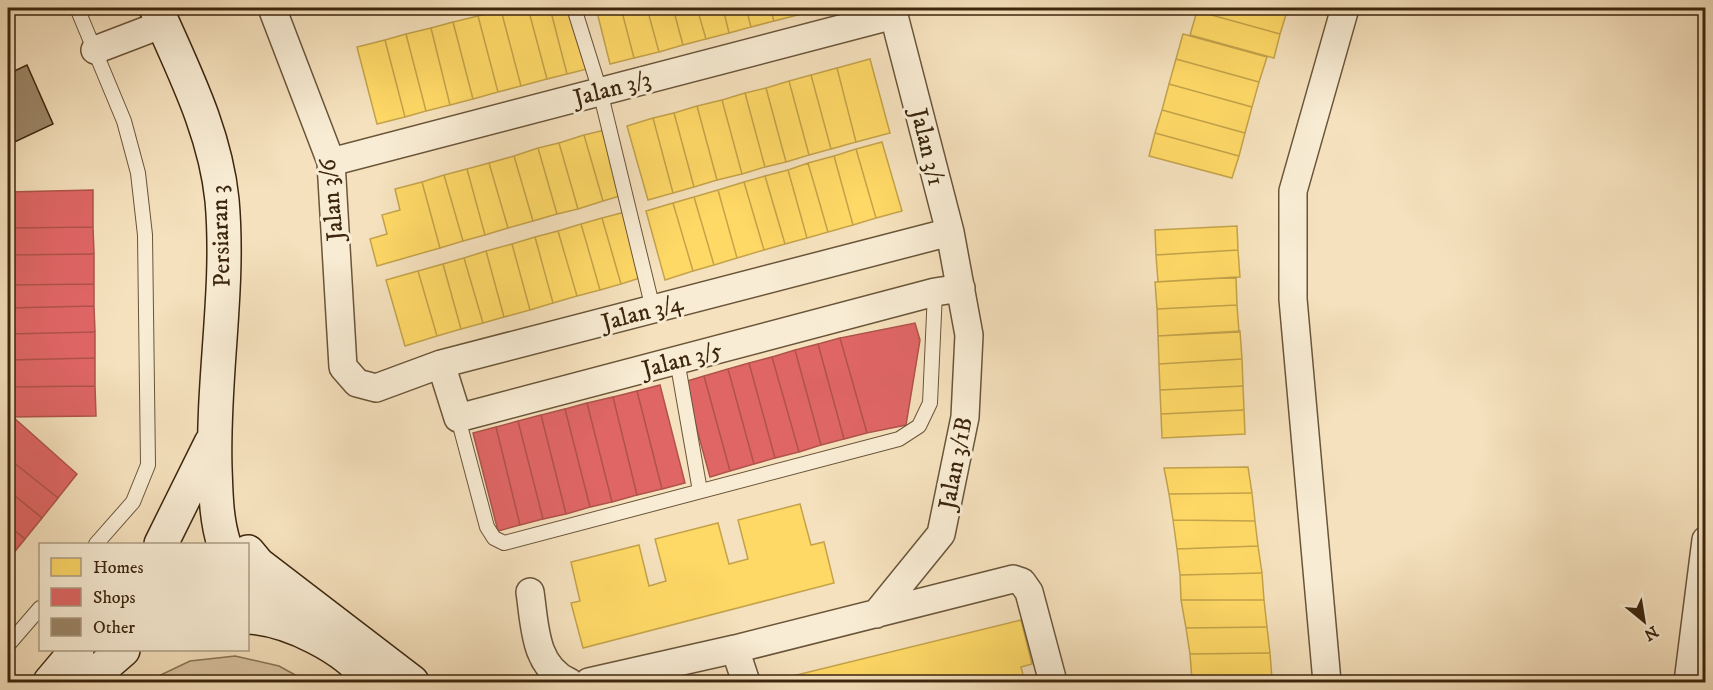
<svg xmlns="http://www.w3.org/2000/svg" width="1713" height="690" font-family="'IM FELL DW Pica',serif">
<rect width="100%" height="100%" fill="#f5e1bd"/>
<filter id="stains"><feTurbulence type="fractalNoise" baseFrequency=".00333" numOctaves="4"/><feColorMatrix values="0 0 0 0 .2 0 0 0 0 .09 0 0 0 0 .02 0 0 0 .5 -.17"/></filter>
<radialGradient id="worn" r=".72"><stop offset=".6" stop-color="#630" stop-opacity="0"/><stop offset="1" stop-color="#630" stop-opacity=".3"/></radialGradient>
<path fill="#d6c19f" stroke="#897456" stroke-width="1.5" d="M235 656 279 666 308 682H146L190 661Z"/>
<path fill="#ffd966" stroke="#c4a34b" stroke-width="1.5" d="M509 8H528L547 79 521 86 501 10Z
M528 8H550L567 74 547 79Z
M550 8H572L587 69 567 74Z
M596 8H621L634 58 610 64Z
M621 8H647L659 52 634 58Z
M647 8H673L683 45 659 52Z
M673 8H697L706 39 683 45Z
M697 8H723L729 33 706 39Z
M723 8H746L751 27 729 33Z
M746 8H770L774 21 751 27Z
M770 8H796L798 15 774 21Z
M796 8H822V9L798 15Z
M1198 8H1288L1280 34 1197 11Z
M501 10 521 86 498 92 478 16Z
M1197 11 1280 34 1274 58 1190 35Z
M478 16 498 92 473 99 453 22Z
M453 22 473 99 450 105 431 28Z
M431 28 450 105 426 111 406 34Z
M406 34 426 111 405 117 385 40Z
M1183 34 1267 57 1259 82 1176 59Z
M385 40 405 117 377 124 357 47Z
M870 59 890 133 856 142 837 68Z
M1176 59 1259 82 1252 107 1169 84Z
M837 68 856 142 831 149 811 75Z
M811 75 831 149 809 155 789 81Z
M789 81 809 155 786 162 766 88Z
M1169 84 1252 107 1245 133 1162 110Z
M766 88 786 162 765 167 745 93Z
M745 93 765 167 742 174 722 100Z
M722 100 742 174 717 180 697 106Z
M697 106 717 180 694 187 674 113Z
M1162 110 1245 133 1239 156 1155 133Z
M674 113 694 187 673 193 653 118Z
M653 118 673 193 648 200 627 126Z
M605 130 623 195 603 201 584 135Z
M1155 133 1239 156 1232 178 1149 156Z
M584 135 603 201 578 209 559 143Z
M882 142 902 211 876 218 856 149Z
M559 143 578 209 557 214 538 148Z
M538 148 557 214 533 221 514 156Z
M856 149 876 218 853 225 834 156Z
M514 156 533 221 508 228 489 163Z
M834 156 853 225 828 232 808 163Z
M489 163 508 228 485 235 467 169Z
M808 163 828 232 807 238 788 170Z
M467 169 485 235 463 241 444 175Z
M788 170 807 238 785 244 765 176Z
M444 175 463 241 440 248 422 182Z
M765 176 785 244 764 250 744 182Z
M422 182 440 248 377 266 370 239 387 234 382 215 400 210 395 189Z
M744 182 764 250 737 258 718 190Z
M718 190 737 258 714 265 694 197Z
M694 197 714 265 693 271 673 203Z
M673 203 693 271 665 280 646 211Z
M625 212 643 277 621 284 602 218Z
M602 218 621 284 600 290 581 224Z
M581 224 600 290 577 296 558 231Z
M1237 226 1238 250 1156 255 1155 230Z
M558 231 577 296 553 303 535 237Z
M535 237 553 303 530 310 512 244Z
M512 244 530 310 504 317 486 251Z
M1238 250 1240 277 1158 282 1156 255Z
M486 251 504 317 483 323 464 258Z
M464 258 483 323 461 329 443 264Z
M443 264 461 329 437 336 418 271Z
M418 271 437 336 405 346 386 280Z
M1236 277 1237 305 1157 309 1155 282Z
M1237 305 1239 332 1158 336 1157 309Z
M1240 331 1242 359 1159 364 1158 336Z
M1242 359 1243 386 1160 390 1159 364Z
M1243 386 1244 410 1161 414 1160 390Z
M1244 410 1245 434 1162 438 1161 414Z
M1248 467 1252 493 1169 494 1164 468Z
M1252 493 1255 521 1173 520 1169 494Z
M800 504 811 545 824 542 834 583 583 648 571 603 580 601 571 562 639 545 649 586 666 581 655 539 718 523 729 564 748 559 738 520Z
M1173 520 1255 521 1258 546 1177 549Z
M1258 546 1262 573 1180 575 1177 549Z
M1262 573 1264 600H1181L1180 575Z
M1181 600H1264L1267 627 1186 628Z
M1021 620 1032 664 1021 667 1025 682H953L952 679 936 682H768Z
M1267 627 1270 653 1190 654 1186 628Z
M1270 653 1272 679 1192 680 1190 654Z
M1272 679 1273 682H1192V680Z"/>
<path fill="#e06666" stroke="#af534b" stroke-width="1.5" d="M93 190V227L8 228V192Z
M93 227 94 254 8 255V228Z
M94 254V284L8 285V255Z
M94 284V306L8 308V285Z
M94 306 95 332 8 334V308Z
M915 323 920 340 906 425 867 433 840 338Z
M95 332V358L8 360V334Z
M840 338 867 433 844 439 818 344Z
M818 344 844 439 821 445 795 350Z
M795 350 821 445 799 452 772 357Z
M772 357 799 452 775 458 749 363Z
M95 358V386L8 387V360Z
M749 363 775 458 754 464 728 369Z
M728 369 754 464 730 471 704 376Z
M704 376 730 471 710 477 684 382Z
M660 385 685 483 662 489 637 391Z
M95 386 96 416 8 417V387Z
M637 391 662 489 637 495 613 397Z
M613 397 637 495 612 502 587 403Z
M587 403 612 502 590 507 565 409Z
M565 409 590 507 566 514 541 415Z
M541 415 566 514 543 519 518 421Z
M8 417H13L77 474 58 498 8 458Z
M518 421 543 519 520 525 496 427Z
M496 427 520 525 498 531 473 433Z
M8 458 58 498 42 518 8 490Z
M8 490 42 518 25 539 8 525Z
M8 525 25 539 8 560Z"/>
<path fill="#9c8769" stroke="#3c260d" stroke-width="1.5" d="M27 65 53 124 8 145V74Z"/>
<g fill="none" stroke-linecap="round" stroke-linejoin="round">
<g stroke="#6a5539" stroke-width="16">
<path id="lane" d="M77 8 124 121 138 173 145 235 148 465 133 502 96 544
M574 8 600 91 653 309
M677 360 700 491
M458 418 487 527 494 538 504 543 899 439 919 426 930 403 935 292
M8 645 40 608"/>
</g>
<g stroke="#6a5539" stroke-width="30">
<path id="street" d="M272 8 331 162 343 367 357 383 376 388 441 364 950 232
M95 50 163 24
M331 162 894 15
M441 364 458 418 935 292 961 288
M530 592C535 626 534 666 569 682
M876 614 941 534 965 417 969 335 950 232 892 8
M735 649 746 682
M589 682 735 649 1013 579 1022 582 1029 592 1053 682
M1327 682 1293 299V191L1345 8
M1688 682 1706 540"/>
</g>
<g stroke="#3c260d" stroke-width="36">
<path id="secondary" d="M156 8C183 70 215 131 222 200 230 289 212 379 215 468 216 494 216 519 224 544
M161 544 211 443
M248 552 258 564 412 682
M248 585 291 624
M248 617C288 619 348 648 371 682
M50 682 77 650
M86 682 123 650"/>
</g>
<use href="#lane" stroke="#f8ecd4" stroke-width="14"/>
<use href="#street" stroke="#f8ecd4" stroke-width="27"/>
<use href="#secondary" stroke="#f8ecd4" stroke-width="33"/>
</g>
<g text-anchor="middle" stroke-width="6" stroke-linejoin="round" paint-order="stroke">
<g font-size="24" fill="#3c260d" stroke="#f8ecd4">
<text transform="translate(612 88) rotate(-15)" y="8">Jalan 3/3</text>
<text transform="translate(928 147) rotate(76)" y="8">Jalan 3/1</text>
<text transform="translate(331 200) rotate(-96)" y="8">Jalan 3/6</text>
<text transform="translate(220 236) rotate(-92)" y="8">Persiaran 3</text>
<text transform="translate(642 312) rotate(-15)" y="8">Jalan 3/4</text>
<text transform="translate(682 359) rotate(-15)" y="8">Jalan 3/5</text>
<text transform="translate(955 463) rotate(-79)" y="8">Jalan 3/1B</text>
</g>
</g>
<rect width="1713" height="690" fill="none" stroke="#f5e1bd" stroke-width="30"/>
<rect x="9" y="9" width="1695" height="672" fill="none" stroke="#3c260d" stroke-width="3"/>
<rect x="15" y="15" width="1683" height="660" fill="none" stroke="#3c260d" stroke-width="1.5"/>
<rect x="39" y="543" width="210" height="108" fill="#f8ecd4" stroke="#ad9d84" stroke-width="1.5"/>
<rect x="51" y="558" width="30" height="18" fill="#ffd966" stroke="#ad9d84" stroke-width="1.5"/>
<text x="93" y="573" font-size="18" fill="#3c260d">Homes</text>
<rect x="51" y="588" width="30" height="18" fill="#e06666" stroke="#ad9d84" stroke-width="1.5"/>
<text x="93" y="603" font-size="18" fill="#3c260d">Shops</text>
<rect x="51" y="618" width="30" height="18" fill="#9c8769" stroke="#ad9d84" stroke-width="1.5"/>
<text x="93" y="633" font-size="18" fill="#3c260d">Other</text>
<g transform="translate(1644 621) rotate(150)" stroke="#f8ecd4" stroke-width="4.5" paint-order="stroke">
<path d="M0-4.5L10 22L0 15L-10 22Z" fill="#3c260d"/>
<text y="-9" font-size="16" font-weight="bold" text-anchor="middle" fill="#3c260d">N</text>
</g>
<rect width="100%" height="100%" filter="url(#stains)"/>
<rect width="100%" height="100%" fill="url(#worn)"/>
</svg>
